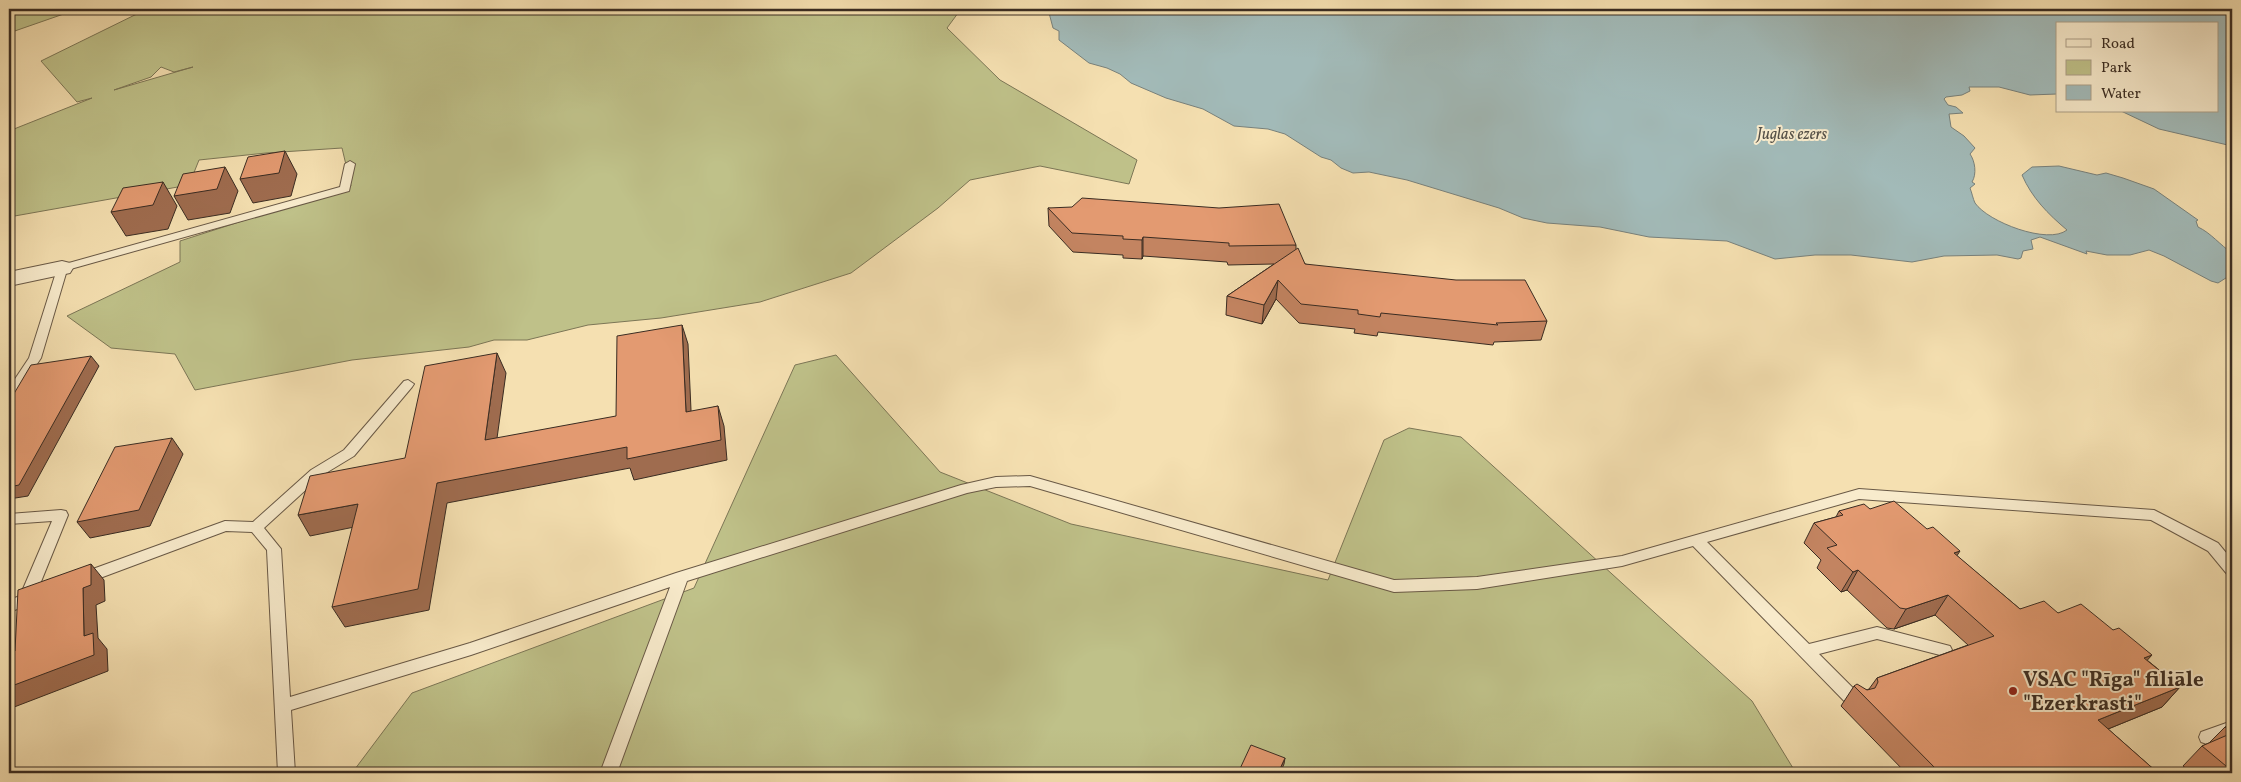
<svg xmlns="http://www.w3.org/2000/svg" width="2241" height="782" font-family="Vollkorn,serif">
<rect width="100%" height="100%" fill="#f5e0b1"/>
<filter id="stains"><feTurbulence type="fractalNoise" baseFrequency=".004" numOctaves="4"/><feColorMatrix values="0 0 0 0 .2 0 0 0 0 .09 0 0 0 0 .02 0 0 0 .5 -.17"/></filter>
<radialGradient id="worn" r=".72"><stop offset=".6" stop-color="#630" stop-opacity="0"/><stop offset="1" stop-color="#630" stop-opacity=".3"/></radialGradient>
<path fill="#bfc189" stroke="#7c7656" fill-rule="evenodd" d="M9 9H78L9 33Z
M147 9H961L947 28 1000 80 1137 160 1129 184 1040 166 970 180 938 208 851 273 760 302 661 318 588 325 527 340H494L469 347 352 360 195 390 175 354 111 348 67 316 180 262V241L351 186 342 148 266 153 199 160 189 185 9 217V131L92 98 77 102 41 61ZM161 67 174 72 193 67 114 90 151 77Z
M836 355 940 472 1071 524 1328 580 1384 440 1409 428 1461 437 1752 701 1796 773H352L412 693 694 588 795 365Z"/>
<path fill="#a2bab8" stroke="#78817c" d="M1048 9H2232V146L2159 129 2121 111H2217V24H2057V94L2030 95 1999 87H1969L1970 91 1962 95 1946 97 1944 99 1948 105 1956 107 1963 113 1949 114 1951 127 1964 136 1975 148 1970 154C1975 161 1977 174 1972 182L1975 184 1970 188C1972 193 1973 199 1975 203 1988 222 2048 245 2067 230 2048 214 2032 198 2022 175L2032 167 2059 166 2097 175 2106 173 2123 178 2154 189 2198 220 2196 221 2198 227C2211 233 2220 245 2232 253V264L2228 265 2229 276 2218 283 2211 281 2164 256 2149 250 2130 255H2107L2086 251 2087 254 2040 237 2031 240 2033 249 2023 251 2021 258 2018 259 1997 255 1944 256 1912 262 1851 255H1815L1775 259 1727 241 1649 237 1600 227 1547 223 1523 218 1499 208 1407 180 1369 172 1353 173 1341 168 1331 160 1321 157 1285 134 1268 129 1234 126 1203 109 1166 98 1131 83 1120 74 1107 68 1089 63 1059 40V31L1053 28Z"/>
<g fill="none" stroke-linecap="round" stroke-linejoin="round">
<g stroke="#695946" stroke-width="2">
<path id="lane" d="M350 161 355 164 349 191 67 270 41 358 13 400 9 401V388L29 358 58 266 340 187 345 164Z
M408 380 414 384 412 387 354 456 321 476 264 528 281 549 290 697 470 643 676 573 961 485 996 477 1030 476 1394 580 1477 577 1622 556 1859 489 2154 510 2218 543 2232 560V575L2227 574 2208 551 2151 520 1859 499 1707 542 1809 644 1877 627 1950 646 1952 650 1950 654 1944 656 1877 639 1819 654 1861 696 1863 701 1861 706 1855 708 1849 706 1693 546 1622 566 1477 589 1394 592 1030 486 996 487 967 493 687 581 617 773H600L670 587 471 655 291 710 295 773H278L267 550 252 532 226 531 84 584 79 582 77 578 79 574 225 521 253 522 311 470 344 450 404 381Z
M61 510 66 511 68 515 36 594 40 598 37 602 9 612V600L20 596 52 521 9 524V514Z
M2232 721V735L2207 744 2201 742 2199 737 2201 732Z"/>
</g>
<g stroke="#695946" stroke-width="2">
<path id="street" d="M62 261 70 263 73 268 70 273 9 286V272Z"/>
</g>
<use href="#lane" fill="#f8ebcc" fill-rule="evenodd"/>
<use href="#street" fill="#f8ebcc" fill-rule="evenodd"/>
</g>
<path fill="#c38461" stroke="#3a2c22" d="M1048 208 1296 245V249L1305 264 1547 321 1541 340 1494 342 1493 345 1378 332 1377 336 1354 333 1355 329 1299 323 1276 299 1262 324 1226 315 1227 296 1274 264 1228 265 1227 262 1143 256 1142 259 1123 258V255L1073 252 1049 226Z
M1870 509 1957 556 2020 609 2058 613 2113 630 2152 655 2147 660 2180 687 2162 707 2108 729 2158 773H1906L1841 706 1854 686 1867 690 1869 689 1877 678 1968 645 1935 615 1894 629 1887 628 1847 590 1841 592 1817 568 1821 560 1804 543 1814 523 1836 517 1839 511Z
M2232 724V773H2192L2183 766 2202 746 2209 743 2225 727Z"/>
<path fill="#9f6c4f" stroke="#3a2c22" d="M285 151 297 174 291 196 253 203 240 179Z
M225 167 238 191 230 213 188 220 174 196Z
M163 182 177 206 168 229 126 236 111 212Z
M1143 237V256L1142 259V240Z
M1278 280 1276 299 1262 324 1264 305Z
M682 325 688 344 692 432 686 412Z
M497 353 506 373 494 460 485 440Z
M91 356 99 366 28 496 9 499V487Z
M718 406 724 426 727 460 634 480 630 468 447 503 429 610 345 627 332 607 437 483Z
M172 438 183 454 150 526 90 538 77 522Z
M358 504 369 524 310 536 298 515Z
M1960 551 1947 571 1954 553Z
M91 564 104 580 105 601 96 605 98 638 107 649 108 671 9 709V687L84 636 83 588Z
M1858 570 1847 590 1841 592 1853 572Z
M1948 595 1935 615 1894 629 1906 609Z
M2152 655 2134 675 2144 658Z
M2180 687 2162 707 2081 740 2098 720Z
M1285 758 1284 764 1280 773H1278Z"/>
<path fill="#e39a71" stroke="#3a2c22" d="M285 151 279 173 240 179 248 157Z
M225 167 217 189 174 196 183 174Z
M163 182 153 205 111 212 123 188Z
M1082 198 1219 208 1279 204 1296 245 1229 246V243L1143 237 1142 240 1123 239V236L1072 233 1048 208 1072 207Z
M1298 248 1305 264 1456 280H1525L1547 321 1496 323 1498 325 1381 313 1380 317 1358 314V310L1301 304 1278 280 1264 305 1227 296Z
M682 325 686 412 718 406 721 440 627 459V447L437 483 418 589 332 607 358 504 298 515 310 476 405 458 425 366 497 353 485 440 616 416 617 336Z
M91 356 19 485 9 487V402L31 365Z
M172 438 139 510 77 522 115 447Z
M1894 501 1927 529 1933 527 1960 551 1954 553 2020 609 2044 601 2058 613 2081 604 2113 630 2119 628 2152 655 2144 658 2180 687 2098 720 2158 773H1940L1854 686 1857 684 1867 690 1875 688 1878 682 1877 678 1994 636 1948 595 1906 609 1900 608 1858 570 1853 572 1827 548 1837 545 1814 523 1843 515 1839 511 1864 504 1870 509Z
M91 564V585L83 588 84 636 93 633 94 655 9 687V653L15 651 18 590Z
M2232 724V733L2225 727Z
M2232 733V771L2202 746Z
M1251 745 1285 758 1278 773H1238Z"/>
<circle fill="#8f2418" stroke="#f8ebcc" stroke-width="2" cx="2013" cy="691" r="5"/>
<g text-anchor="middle" stroke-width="4" stroke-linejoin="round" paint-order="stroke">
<g font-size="16" font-style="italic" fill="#545048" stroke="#f8ebcc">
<text x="1792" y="139">Juglas ezers</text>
</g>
<g font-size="21" font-weight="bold" fill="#3a2c22" stroke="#f8ebcc" text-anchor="start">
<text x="2023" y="686">VSAC "Rīga" filiāle<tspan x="2023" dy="24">"Ezerkrasti"</tspan></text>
</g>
</g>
<rect width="2241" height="782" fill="none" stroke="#f5e0b1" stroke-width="30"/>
<rect x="10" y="10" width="2221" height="762" fill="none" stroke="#3a2c22" stroke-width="2.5"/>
<rect x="15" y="15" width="2211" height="752" fill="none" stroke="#3a2c22"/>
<rect x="2056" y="22" width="162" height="90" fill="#f8ebcc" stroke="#ac9f88"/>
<rect x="2066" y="39" width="25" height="8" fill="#f8ebcc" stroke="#ac9f88"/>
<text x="2101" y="48" font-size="15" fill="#3a2c22">Road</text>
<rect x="2066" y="60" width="25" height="15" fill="#bfc189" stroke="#ac9f88"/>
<text x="2101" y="72" font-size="15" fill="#3a2c22">Park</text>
<rect x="2066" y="85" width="25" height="15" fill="#a2bab8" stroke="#ac9f88"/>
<text x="2101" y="98" font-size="15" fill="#3a2c22">Water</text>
<rect width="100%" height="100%" filter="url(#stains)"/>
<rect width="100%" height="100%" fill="url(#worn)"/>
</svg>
